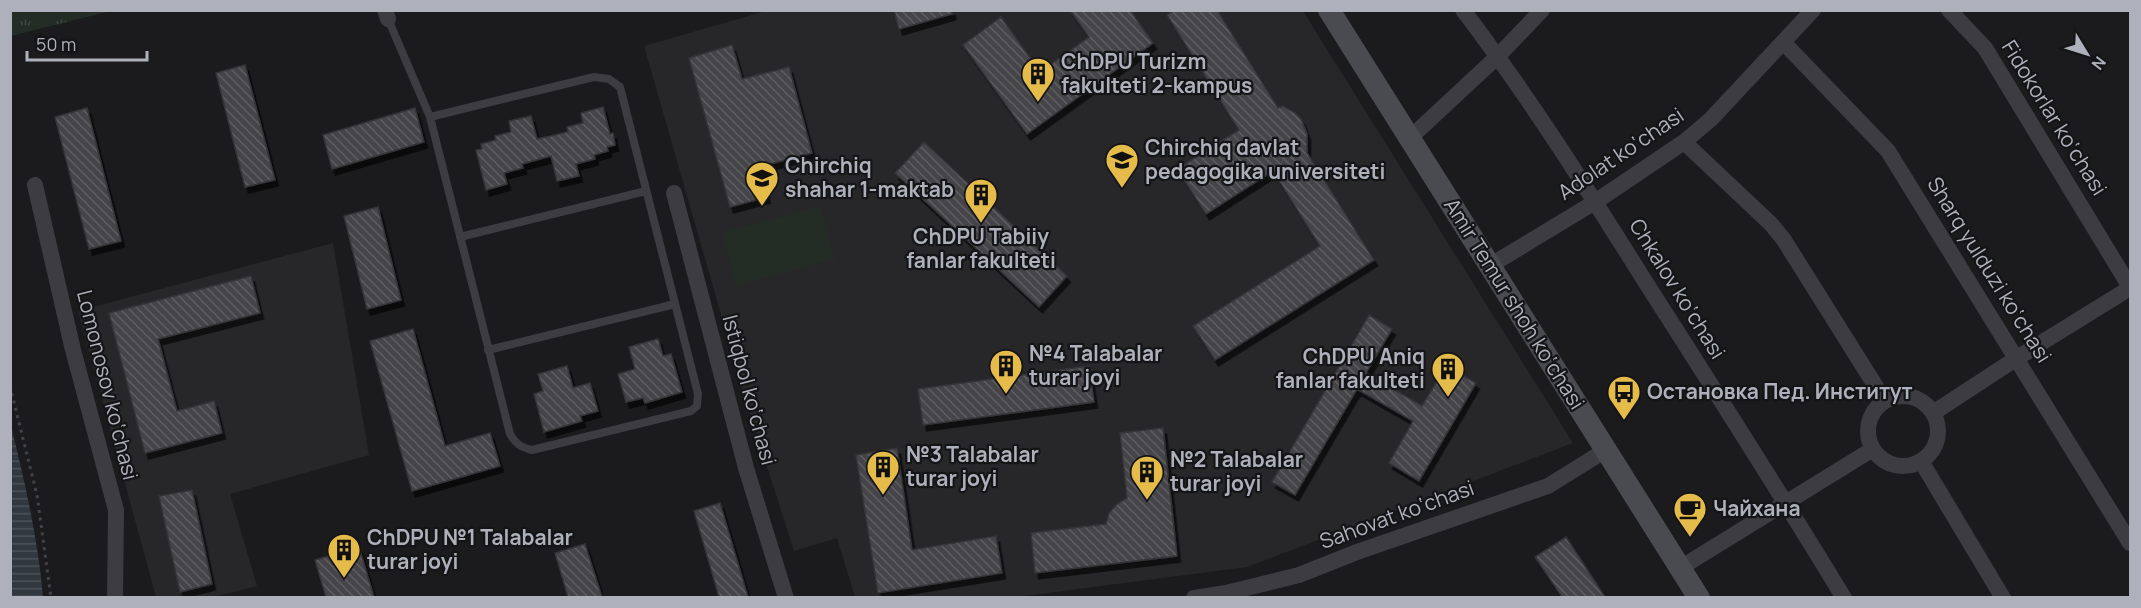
<svg xmlns="http://www.w3.org/2000/svg" width="2141" height="608" font-family="Manrope,sans-serif">
<defs>
<pattern id="grass-tufts" width="24" height="20" patternUnits="userSpaceOnUse" patternTransform="scale(1.5)"><rect width="24" height="20" fill="#242c26"/><path d="M3 7l-1-3M5 7V3M7 7l1-3M15 17l-1-3M17 17v-4M19 17l1-3" fill="none" stroke="#414844"/></pattern>
<pattern id="water-rules" width="6" height="5" patternUnits="userSpaceOnUse" patternTransform="scale(1.5)"><rect width="6" height="5" fill="#313840"/><path d="M0 2.5h6" fill="none" stroke="#4c525a"/></pattern>
<pattern id="building-back-hatch" width="6" height="6" patternUnits="userSpaceOnUse" patternTransform="scale(1.5)"><rect width="6" height="6" fill="#454549"/><path d="M-1 5l2 2M0 0l6 6M5-1l2 2" fill="none" stroke="#5d5d61"/></pattern>
<filter id="shadow"><feDropShadow dx="3.5" dy="6" stdDeviation="0" flood-color="#0009"/></filter>
</defs>
<rect width="100%" height="100%" fill="#1b1a1c"/>
<path fill="#272629" d="M766 11H1303L1573 443 1247 567 1017 597H855L837 538 794 551 745 398 644 46Z
M333 243 369 455 230 494 257 586 214 597H156L78 311Z"/>
<path fill="url(#grass-tufts)" d="M11 10H111V11L11 36Z"/>
<path fill="#242c26" d="M820 206 835 259 736 286 722 232Z"/>
<path fill="url(#water-rules)" d="M11 426C25 483 38 539 43 597H11Z"/>
<path fill="url(#building-back-hatch)" stroke="#353538" stroke-width="1.5" filter="url(#shadow)" d="M894 10H952V14L899 29Z
M1070 10H1130L1153 43 1027 134 963 45 1001 17 1040 72 1089 37Z
M1174 10H1217L1278 108 1283 106 1295 113 1301 119 1307 134V153L1374 260 1215 360 1193 326 1320 246 1273 171 1206 214 1177 169 1239 130 1167 15Z
M732 45 742 79 789 67 812 153 759 167 767 197 730 207 689 58Z
M245 65 275 180 245 187 216 73Z
M603 107 610 134 613 133 615 145 607 147 608 151 594 155 595 159 576 164 579 176 557 181 551 156 522 164 523 168 504 173 507 184 486 190 476 150 482 149 481 144 496 140 495 136 511 132 509 121 531 116 537 139 568 132 567 127 583 123 581 113Z
M87 108 121 241 89 249 55 117Z
M415 108 424 142 332 169 323 135Z
M924 142 1067 276 1039 307 895 173Z
M378 207 401 300 367 309 344 216Z
M251 276 260 313 158 339 177 411 214 401 222 433 145 453 109 313Z
M1369 315 1392 329 1366 373 1422 406 1446 366 1476 383 1419 481 1389 463 1413 421 1357 389 1295 495 1272 482Z
M413 329 445 446 490 433 500 466 412 491 370 341Z
M658 339 663 356 671 354 682 392 645 403 643 398 626 402 618 374 635 369 629 347Z
M567 366 573 388 590 383 598 411 580 416 582 421 544 432 534 394 543 391 538 374Z
M1089 366 1094 402 923 425 918 389Z
M1163 428 1177 556 1035 573 1031 533 1106 524 1109 513 1117 504 1127 498 1120 433Z
M897 448 912 550 996 536 1002 573 878 593 856 455Z
M192 490 212 584 180 592 159 496Z
M720 503 748 597H719L694 511Z
M1566 537 1605 597H1562L1535 557Z
M585 544 602 597H568L555 553Z
M359 547 374 597H326L315 560Z"/>
<g fill="none" stroke-linecap="round" stroke-linejoin="round">
<path stroke="#424348" stroke-width="3" stroke-dasharray="3 4.5" stroke-linecap="butt" d="M10 386 37 495 51 598"/>
<path stroke="#3c3c41" stroke-width="8" d="M388 19 430 117 510 434C516 444 520 447 532 450L691 411 697 406 698 394 620 87 609 79 594 77 430 117
M460 237 646 191
M488 350 675 304"/>
<path stroke="#3c3c41" stroke-width="16" d="M385 10 388 19
M1463 10C1530 98 1589 192 1648 286 1714 389 1780 493 1844 598
M1949 10 1985 48 2130 287
M1783 42 1888 151 2130 543
M1410 138 1498 56 1542 10
M1684 142 1771 224 1784 240 1885 401
M35 185 73 350 116 510 115 598
M674 193 746 468 786 598
M1491 265 1595 202 1684 142 1711 119 1813 10
M1868 431a35 35 0 1 1 70 0a35 35 0 1 1-70 0Z
M1933 413 2017 358 2130 288
M1921 461 2003 598
M1680 568 1873 449
M1194 598 1226 593 1299 575 1357 552 1548 486 1606 450"/>
<path stroke="#4a4b51" stroke-width="22" d="M1329 10 1699 598"/>
</g>
<defs>
<g id="building-pin" transform="scale(1.725)"><path d="M0 17L-7.5 6A9.5 9.5 0 1 1 7.5 6Z" fill="#e5bc4a" stroke="#151517"/><path d="M-4-6H4V6H1V3H-1V6H-4ZM-2.5-4.3h1.7v1.8h-1.7ZM.8-4.3h1.7v1.8H.8ZM-2.5-1h1.7V.8h-1.7ZM.8-1h1.7V.8H.8Z" fill="#111"/></g>
<g id="university-pin" transform="scale(1.725)"><path d="M0 17L-7.5 6A9.5 9.5 0 1 1 7.5 6Z" fill="#e5bc4a" stroke="#151517"/><path d="M0-5L7-2L0 1L-7-2ZM-4 1L0 2.5L4 1V4Q0 6-4 4Z" fill="#111"/></g>
<g id="school-pin" transform="scale(1.725)"><path d="M0 17L-7.5 6A9.5 9.5 0 1 1 7.5 6Z" fill="#e5bc4a" stroke="#151517"/><path d="M0-5L7-2L0 1L-7-2ZM-4 1L0 2.5L4 1V4Q0 6-4 4Z" fill="#111"/></g>
<g id="bus-pin" transform="scale(1.725)"><path d="M0 17L-7.5 6A9.5 9.5 0 1 1 7.5 6Z" fill="#e5bc4a" stroke="#151517"/><path d="M-5-6H5V4H4V6H2V4H-2V6H-4V4H-5ZM-3.5-4V0h7V-4ZM-3.5 1.2v1.5H-2V1.2ZM2 1.2v1.5H3.5V1.2Z" fill="#111"/></g>
<g id="cafe-pin" transform="scale(1.725)"><path d="M0 17L-7.5 6A9.5 9.5 0 1 1 7.5 6Z" fill="#e5bc4a" stroke="#151517"/><path d="M-5.5-4.5H6V0H3Q3 3.5 0 3.5H-2.5Q-5.5 3.5-5.5 0ZM3-3.2v2h1.7v-2ZM-6 4.5H4V6H-6Z" fill="#111"/></g>
</defs>
<g fill-rule="evenodd">
<use href="#building-pin" x="1038" y="74"/>
<use href="#university-pin" x="1122" y="160"/>
<use href="#school-pin" x="762" y="178"/>
<use href="#building-pin" x="981" y="195"/>
<use href="#building-pin" x="1006" y="366"/>
<use href="#building-pin" x="1448" y="369"/>
<use href="#bus-pin" x="1624" y="392"/>
<use href="#building-pin" x="883" y="467"/>
<use href="#building-pin" x="1147" y="472"/>
<use href="#cafe-pin" x="1690" y="509"/>
<use href="#building-pin" x="344" y="550"/>
</g>
<g text-anchor="middle" stroke-width="4.5" stroke-linejoin="round" paint-order="stroke">
<g font-size="21" font-weight="bold" fill="#aeb1bb" stroke="#151517" text-anchor="start">
<text x="1061" y="69">ChDPU Turizm<tspan x="1061" dy="24">fakulteti 2-kampus</tspan></text>
<text x="1145" y="155">Chirchiq davlat<tspan x="1145" dy="24">pedagogika universiteti</tspan></text>
<text x="785" y="173">Chirchiq<tspan x="785" dy="24">shahar 1-maktab</tspan></text>
<text x="981" y="244" text-anchor="middle">ChDPU Tabiiy<tspan x="981" dy="24">fanlar fakulteti</tspan></text>
<text x="1029" y="361">№4 Talabalar<tspan x="1029" dy="24">turar joyi</tspan></text>
<text x="1425" y="364" text-anchor="end">ChDPU Aniq<tspan x="1425" dy="24">fanlar fakulteti</tspan></text>
<text x="1647" y="399">Остановка Пед. Институт</text>
<text x="906" y="462">№3 Talabalar<tspan x="906" dy="24">turar joyi</tspan></text>
<text x="1170" y="467">№2 Talabalar<tspan x="1170" dy="24">turar joyi</tspan></text>
<text x="1713" y="516">Чайхана</text>
<text x="367" y="545">ChDPU №1 Talabalar<tspan x="367" dy="24">turar joyi</tspan></text>
</g>
<g font-size="21" fill="#aeb1bb" stroke="#151517">
<text transform="translate(2054 118) rotate(58)" y="7">Fidokorlar ko‘chasi</text>
<text transform="translate(1621 154) rotate(-34)" y="7">Adolat ko‘chasi</text>
<text transform="translate(1989 270) rotate(58)" y="7">Sharq yulduzi ko‘chasi</text>
<text transform="translate(1677 289) rotate(58)" y="7">Chkalov ko‘chasi</text>
<text transform="translate(1514 304) rotate(58)" y="7">Amir Temur shoh ko‘chasi</text>
<text transform="translate(107 385) rotate(76)" y="7">Lomonosov ko‘chasi</text>
<text transform="translate(749 390) rotate(75)" y="7">Istiqbol ko‘chasi</text>
<text transform="translate(1397 515) rotate(-20)" y="7">Sahovat ko‘chasi</text>
</g>
</g>
<rect width="2141" height="608" fill="none" stroke="#aeb1bb" stroke-width="24"/>
<g transform="translate(2087 54) rotate(128)" stroke="#151517" stroke-width="4.5" paint-order="stroke">
<path d="M0-4.5L10 22L0 15L-10 22Z" fill="#aeb1bb"/>
<text y="-9" font-size="16" font-weight="bold" text-anchor="middle" fill="#aeb1bb">N</text>
</g>
<path d="M27 51v9h120v-9" fill="none" stroke="#aeb1bb" stroke-width="3"/>
<text x="36" y="51" font-size="18" fill="#aeb1bb" stroke="#151517" stroke-width="4.5" paint-order="stroke">50 m</text>
</svg>
